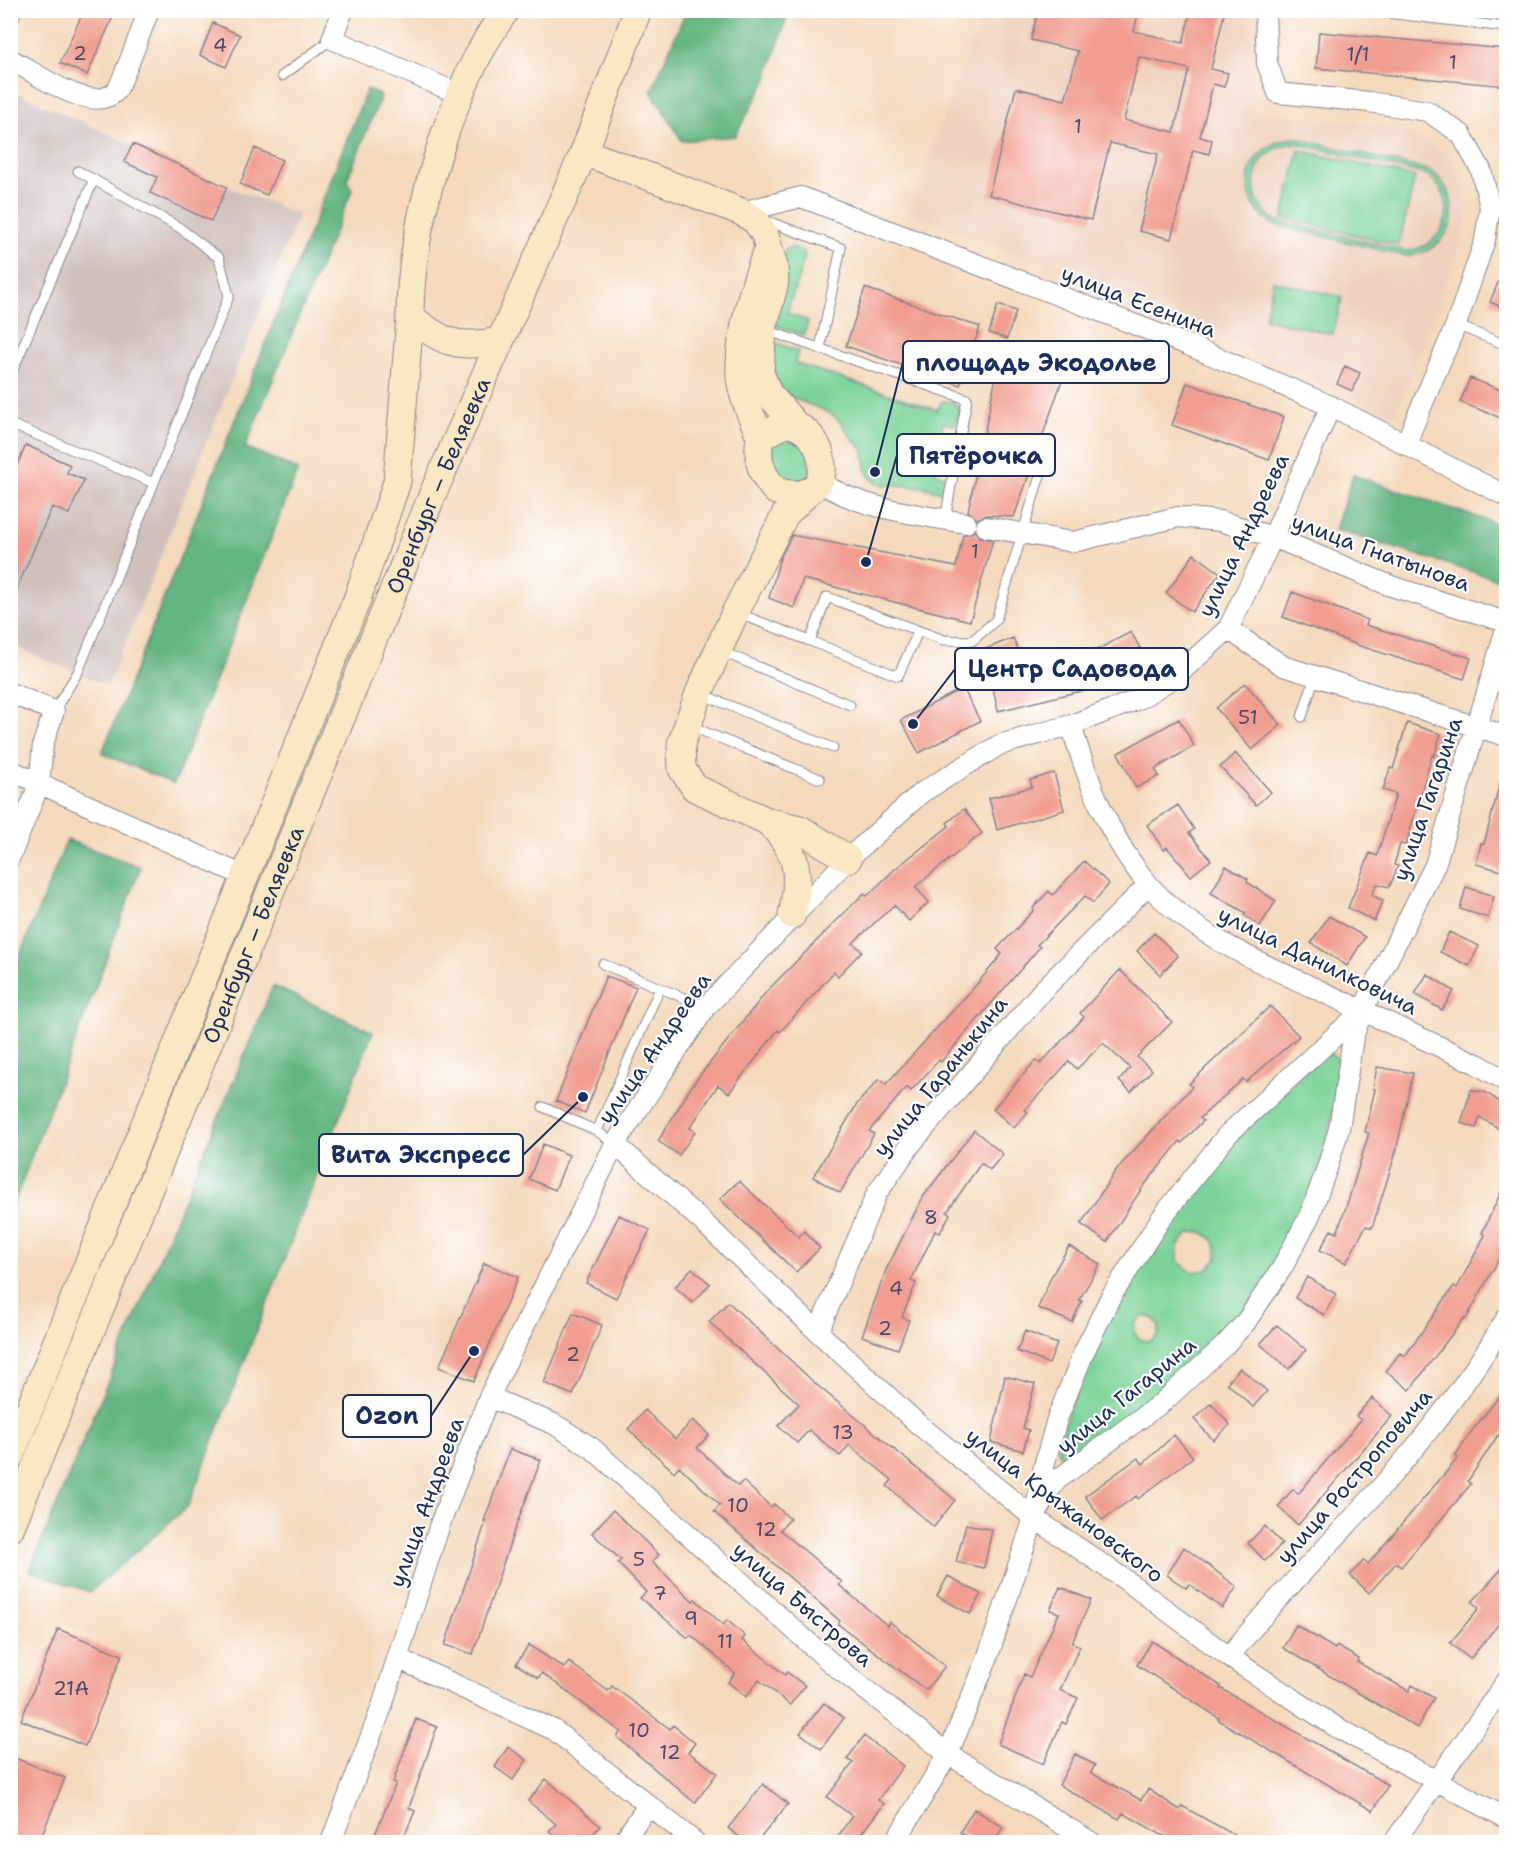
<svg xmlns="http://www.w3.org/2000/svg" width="1517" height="1853" font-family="'Shantell Sans',sans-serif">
<rect width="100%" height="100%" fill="#fff"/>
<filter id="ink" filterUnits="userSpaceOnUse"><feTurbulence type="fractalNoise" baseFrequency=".0167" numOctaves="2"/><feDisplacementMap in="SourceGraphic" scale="12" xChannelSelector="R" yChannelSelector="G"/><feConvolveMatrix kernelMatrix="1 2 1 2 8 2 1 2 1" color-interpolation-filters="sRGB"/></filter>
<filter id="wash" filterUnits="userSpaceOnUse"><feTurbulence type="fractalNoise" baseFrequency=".008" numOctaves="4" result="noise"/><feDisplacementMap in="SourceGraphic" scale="24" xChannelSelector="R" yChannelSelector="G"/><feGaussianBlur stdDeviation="1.35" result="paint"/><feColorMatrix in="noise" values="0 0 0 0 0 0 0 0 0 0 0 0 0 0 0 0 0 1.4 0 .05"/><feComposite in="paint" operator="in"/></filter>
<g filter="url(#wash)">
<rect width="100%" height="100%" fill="#f4d9bc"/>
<path fill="#efd1bd" d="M1250 10 1254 112 1396 127 1451 156 1465 189 1467 224 1441 299 1394 416 1187 320 907 212 985 11Z"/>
<path fill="#cfc0bb" d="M10 90 227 187 299 214 108 686 11 645Z"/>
<path fill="#7bd399" stroke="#4b817c" stroke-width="1.5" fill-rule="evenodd" d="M1295 138 1431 171C1469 200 1454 252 1406 256L1272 224C1231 196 1246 142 1295 138ZM1295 143 1428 175C1462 201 1447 247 1406 251L1274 220C1239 195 1253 147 1295 143Z
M1299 150 1415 177 1399 245 1283 218Z
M791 247 803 251 805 256 787 313 808 321 804 335C792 331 774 329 769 316L785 250Z
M1273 281 1342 297 1333 334 1265 319Z
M776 343 798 351 795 363 937 410 942 401 954 402 961 412 954 425 943 423 935 473 949 477 946 493 923 487 876 484 867 473 863 449C850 439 846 426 835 417 818 403 786 403 776 382 771 371 771 356 769 345Z
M777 435 804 439 813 478 794 487 769 469 772 441Z
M1322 1055H1332L1341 1061C1334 1100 1329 1139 1317 1176 1298 1233 1257 1299 1216 1343 1173 1388 1120 1423 1070 1459H1064L1059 1454 1058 1446 1075 1389 1115 1301 1199 1175ZM1199 1232C1212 1235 1218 1244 1217 1258L1207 1270 1191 1272 1178 1261V1245L1190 1233ZM1143 1316 1153 1318 1159 1326 1158 1335 1151 1341 1141 1340 1134 1333 1135 1323Z"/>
<path fill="#64b581" stroke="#407270" stroke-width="1.5" d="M686 11H789L766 81 735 136 682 141 651 92Z
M367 89 381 96 347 180 352 190 245 447 298 470 174 784 102 753Z
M1353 475 1506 527V582L1335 530Z
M67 840 141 867 11 1211V977Z
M273 986 373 1032 188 1506 90 1592 29 1571Z"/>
<g id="blocks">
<path fill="#f19d90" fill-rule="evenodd" d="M84 10H116L87 75 60 63Z
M1038 10H1139L1134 31 1183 43 1191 10H1225L1211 69 1228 73 1224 87 1213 84 1200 137 1212 140 1209 154 1193 150 1171 239 1139 231 1158 154 1110 143 1091 220 989 195 1016 88 1065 100 1078 51 1031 40ZM1139 57 1189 69 1174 132 1124 120Z
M213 23 240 35 226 67 200 55Z
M1319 32 1506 49V86L1316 68Z
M133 144 227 187 211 221 150 193 157 177 124 162Z
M255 148 282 160 267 195 240 184Z
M1506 263V309L1490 302Z
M865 288 980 327 960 385 846 346Z
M998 305 1016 311 1007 339 989 333Z
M1002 348 1066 369 1014 517 987 515 977 519 968 511Z
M1345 366 1360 373 1352 391 1337 384Z
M1470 378 1506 392V420L1460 402Z
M1187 383 1284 417 1269 460 1172 425Z
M26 445 70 465 67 473 84 480 69 514 52 507 10 604V482Z
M975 531 979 537 993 540 970 621 803 579 794 608 769 598 780 558 792 535 956 567 963 535Z
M1194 554 1220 573 1192 612 1166 593Z
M1292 592 1368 620 1366 625 1471 658 1464 679 1360 646 1283 617Z
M1131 632 1144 655 1106 678 1085 690 998 711 989 670 976 675 968 656 1013 638 1028 674 1071 663Z
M1245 683 1281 725 1252 750 1216 708Z
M963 688 980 721 919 753 901 720Z
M1179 719 1194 746 1155 769 1159 776 1136 788 1118 753Z
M1407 723 1441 734 1434 756 1432 755 1406 845 1400 844 1394 865 1398 866 1392 881 1389 887 1377 884 1372 895 1383 901 1374 921 1348 908 1370 853 1377 856 1396 794 1383 790 1390 768 1393 769Z
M1235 753 1271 792 1256 805 1220 767Z
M1054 773 1064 810 997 830 989 798 1032 787 1030 780Z
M1502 775H1506V872L1476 864 1481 843 1484 844Z
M1178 805 1194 829 1189 833 1211 860 1191 876 1167 847 1164 850 1147 825Z
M964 809 982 833 915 887 929 902 909 921 894 905 853 943 862 951 838 976 834 972 780 1032 778 1030 729 1093 718 1085 690 1128 695 1132 679 1155 658 1141 693 1084 767 991 864 893 867 896 895 869 949 826 947 823Z
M1084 861 1109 884 1093 903 1085 896 1037 945 1040 947 941 1062 939 1060 911 1091 907 1087 869 1131 874 1134 840 1193 813 1177 857 1104 879 1079 886 1084 977 984 1002 954 997 949 1034 910 1033 908 1049 891 1053 895Z
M1226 866 1248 879 1247 882 1276 901 1260 926 1244 915 1246 913 1211 893Z
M1466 887 1494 896 1488 918 1460 909Z
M1329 916 1365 937 1347 966 1311 943Z
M1449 932 1479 946 1469 966 1440 952Z
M1154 933 1178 956 1160 975 1137 951Z
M1120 970 1172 1022 1137 1057 1152 1070 1131 1092 1119 1081 1130 1068 1103 1043 1077 1069 1069 1061 1025 1110 1028 1112 1014 1128 993 1109 1036 1060 1040 1064 1084 1017 1080 1013Z
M1427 974 1454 991 1442 1010 1415 994Z
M606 976 636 987 585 1113 556 1101Z
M1270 1006 1299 1036 1246 1082 1243 1079 1200 1118 1203 1121 1182 1143 1180 1141 1142 1188 1107 1242 1081 1224 1116 1170 1192 1087 1189 1084Z
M1377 1067 1413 1073 1396 1152 1372 1228 1366 1226 1346 1263 1320 1250 1331 1230 1337 1233 1349 1198 1369 1133 1365 1132 1375 1089H1373Z
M1471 1090 1485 1092 1506 1106V1120L1501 1130 1480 1117 1476 1128 1461 1123Z
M974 1130 1003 1154 990 1170 981 1163 947 1212 950 1214 940 1233 935 1231 911 1281 916 1283 902 1317 909 1320 898 1349 862 1336 886 1270 923 1197Z
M543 1144 569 1155 555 1190 529 1179Z
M739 1181 799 1237 804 1231 820 1248 796 1272 720 1199Z
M1506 1181V1246L1466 1319 1464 1318 1410 1390 1386 1371 1400 1353 1405 1356 1454 1286 1457 1288 1485 1235 1482 1233Z
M619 1215 650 1230 616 1298 586 1283Z
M1069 1246 1100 1264 1079 1300 1082 1301 1072 1322 1038 1308 1052 1275Z
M484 1263 518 1277 474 1381 439 1367Z
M692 1268 710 1284 693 1303 675 1287Z
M1307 1277 1336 1294 1324 1315 1295 1298Z
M728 1302 817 1385 955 1500 934 1527 887 1486 892 1480 849 1445 840 1456 809 1430 797 1443 778 1426 799 1404 709 1322Z
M573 1313 602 1325 573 1395 544 1383Z
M1277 1325 1306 1350 1289 1369 1260 1344Z
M1025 1331 1057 1344 1049 1364 1017 1351Z
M1240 1368 1267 1391 1253 1407 1227 1383Z
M1005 1376 1035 1384 1023 1428 1029 1430 1023 1451 991 1442Z
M1506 1388V1429L1500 1437 1498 1435 1468 1481 1471 1484 1401 1567 1396 1563 1369 1593 1350 1575 1364 1560 1368 1564 1458 1458 1455 1456 1468 1436Z
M1372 1398 1392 1416 1298 1525 1278 1507 1293 1489 1298 1494 1361 1420 1356 1416Z
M1211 1403 1230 1425 1213 1440 1194 1419Z
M645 1410 675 1439 693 1420 709 1435 697 1448 738 1486 743 1481 771 1507 774 1504 790 1519 780 1530 842 1582 839 1585 888 1626 890 1622 945 1666 926 1690 838 1624 840 1621 714 1512 720 1505 679 1466 674 1472 628 1429Z
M1174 1435 1193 1457 1138 1499 1136 1496 1102 1520 1085 1496 1138 1458 1143 1464Z
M510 1449 541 1460 514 1531 473 1654 445 1645 486 1521H484Z
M613 1510 659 1555 652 1562 693 1601 695 1599 723 1625 727 1620 745 1636 742 1640 785 1675 787 1672 805 1686 790 1705 759 1680 746 1697 728 1682 735 1673 691 1635 688 1638 640 1598 646 1592 618 1563 621 1560 592 1533Z
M966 1524 992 1530 984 1568 956 1562Z
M1265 1526 1282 1544 1265 1561 1248 1543Z
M1184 1547 1237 1587 1222 1608 1189 1584 1186 1588 1167 1575Z
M1506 1564V1615L1470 1659 1450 1643 1479 1608 1472 1602Z
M948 1576 981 1594 970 1614 937 1596Z
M1060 1587 1091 1600 1072 1643 1080 1646 1060 1690 1078 1698 1066 1724 1062 1722 1043 1764 998 1744 1024 1674 1030 1677 1059 1613 1050 1610Z
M1296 1625 1335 1649 1337 1646 1359 1659 1357 1662 1409 1691 1412 1685 1434 1698 1417 1728 1283 1648Z
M58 1629 122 1655 85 1746 21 1720Z
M1152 1641 1221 1686 1220 1688 1388 1785 1373 1811 1218 1720 1219 1718 1137 1665Z
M529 1645 564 1668 569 1662 608 1691 612 1686 670 1729 673 1725 695 1743 688 1752 717 1773 695 1803 617 1737 621 1732 542 1673 538 1678 516 1664Z
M824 1703 844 1718 821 1749 800 1733Z
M416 1719 437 1727 409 1808 415 1811 402 1842H372L396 1783 393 1782Z
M864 1736 903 1766 878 1800 884 1804 855 1842H834L852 1816 827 1797 853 1763 847 1759Z
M508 1747 527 1760 513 1780 495 1767Z
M1075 1754 1095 1765 1091 1773 1141 1800 1148 1789 1180 1810 1182 1806 1247 1842H1174L1123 1813 1119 1819 1059 1785Z
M10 1756 65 1778 39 1842H10Z
M546 1779 600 1826 586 1842H562L549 1831 556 1824 528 1801Z
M763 1784 788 1804 757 1842H746L728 1828Z
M974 1809 1003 1827 994 1842H976L960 1832Z"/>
</g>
</g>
<g filter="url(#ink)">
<use href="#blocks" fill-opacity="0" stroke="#88848d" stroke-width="1.5"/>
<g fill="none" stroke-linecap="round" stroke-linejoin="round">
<g stroke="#88848d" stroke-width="11">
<path id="lane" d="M1361 10 1506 27
M282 76 332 39
M1490 207 1506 213
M764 220 841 248 820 348
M1456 325 1506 345
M766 330 967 399 945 519
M10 377 94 179
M10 424 154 483
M737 613 810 641 827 597 944 640 972 641 996 620 1049 446
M810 641 898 676 918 632
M720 651 850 705
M701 694 833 748
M54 711 78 672 229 296 219 258 180 228 78 171
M1302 717 1315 676
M690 726 820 779
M603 964 660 988
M543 1107 597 1131
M615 1144 597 1131 660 988 706 1007"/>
</g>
<g stroke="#88848d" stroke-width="22">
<path id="street" d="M343 10 332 39 459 94
M1265 10 1267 63 1278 93 1369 102 1427 111 1461 134 1481 170 1490 207 1485 240 1456 325 1405 445
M10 13 11 10
M10 59C34 72 91 115 115 92 122 85 143 25 149 10
M742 212 801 197 1188 345 1331 406 1506 496
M820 482C862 510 917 514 966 523
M986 527 1073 542 1178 517 1220 521 1273 537 1391 586 1506 622
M1228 629 1283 666 1506 736
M10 693 54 711 43 744 39 785 10 857
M1071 725C1088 782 1109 838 1148 884 1189 932 1256 961 1312 987 1367 1013 1422 1038 1477 1064L1506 1081
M10 770 246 877
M615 1144 705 1224 818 1332 918 1424 1034 1518 1127 1581 1229 1657 1336 1727 1506 1818
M818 1332 877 1193 911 1144 1042 991 1148 885
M489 1397 554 1424 592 1448 830 1662 948 1754 1091 1842
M1034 1518 1046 1494 1057 1480 1164 1401 1223 1347 1245 1323 1282 1268 1310 1215 1327 1168 1339 1129 1353 1038 1362 1011 1435 865 1506 629
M1229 1657C1282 1589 1346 1530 1402 1463 1440 1418 1476 1370 1506 1319
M397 1658 554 1730 695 1842
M331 1842 381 1709 440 1524 489 1397 615 1144 706 1007 848 859 921 793 999 745 1071 725 1139 699 1176 676 1228 629 1273 537 1331 406
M623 1842 648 1805
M895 1842 948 1754 987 1659 1034 1518 1044 1466 1057 1419 1084 1352 1110 1298 1162 1217 1228 1134 1360 1013
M1394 1842 1506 1682"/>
</g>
<g stroke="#88848d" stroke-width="29">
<g id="secondary">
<path d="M584 152 742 212 756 221 765 235 774 266 775 282 763 329 760 372 768 393 795 424"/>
<path d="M499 341C457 349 442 343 410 316 410 223 451 86 506 10"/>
<path d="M785 424C828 424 844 511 776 491 761 475 756 459 760 437Z"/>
<path d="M760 437C753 418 741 396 740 375 738 339 754 282 768 249"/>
<path d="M808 492 785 515 735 613 699 693 681 744 682 769 695 788 767 821 800 829 848 859"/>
<path d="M767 821C799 851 801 874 792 915"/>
<path d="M10 1457 358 597 397 482 410 316"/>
<path id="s1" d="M10 1529 434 491 584 152 638 10"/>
</g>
</g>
<use href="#lane" stroke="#fff" stroke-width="9"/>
<use href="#street" stroke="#fff" stroke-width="20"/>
<use href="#secondary" stroke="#fae7c3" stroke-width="27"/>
</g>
</g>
<g text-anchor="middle" stroke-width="4.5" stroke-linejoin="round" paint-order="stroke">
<g font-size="20" fill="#504a6a">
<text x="220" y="52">4</text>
<text x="80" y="60">2</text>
<text x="1358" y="61">1/1</text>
<text x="1453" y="69">1</text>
<text x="1078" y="133">1</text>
<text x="975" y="558">1</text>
<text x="1248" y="724">51</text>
<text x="931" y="1224">8</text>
<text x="896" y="1295">4</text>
<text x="885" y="1335">2</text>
<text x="573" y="1361">2</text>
<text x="843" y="1439">13</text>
<text x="738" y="1512">10</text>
<text x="766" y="1536">12</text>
<text x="639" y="1566">5</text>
<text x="660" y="1600">7</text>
<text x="691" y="1625">9</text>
<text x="725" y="1648">11</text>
<text x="71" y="1695">21А</text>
<text x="639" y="1737">10</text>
<text x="670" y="1759">12</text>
</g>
<g font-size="22" fill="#1b2f5e" stroke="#fff">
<text transform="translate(1139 301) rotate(21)" y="8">улица Есенина</text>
<text dy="8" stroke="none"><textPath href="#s1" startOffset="1128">Оренбург – Беляевка</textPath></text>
<text transform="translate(1243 535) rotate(-64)" y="8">улица Андреева</text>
<text transform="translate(1381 552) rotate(20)" y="8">улица Гнатынова</text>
<text transform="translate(1427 799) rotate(-71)" y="8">улица Гагарина</text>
<text dy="8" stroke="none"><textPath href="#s1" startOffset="642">Оренбург – Беляевка</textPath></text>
<text transform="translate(1318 960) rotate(26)" y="8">улица Данилковича</text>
<text transform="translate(654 1048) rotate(-55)" y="8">улица Андреева</text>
<text transform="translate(940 1076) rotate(-51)" y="8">улица Гаранькина</text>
<text transform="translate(1126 1395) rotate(-39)" y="8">улица Гагарина</text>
<text transform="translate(1354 1476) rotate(-49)" y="8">улица Ростроповича</text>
<text transform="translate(426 1502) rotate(-70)" y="8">улица Андреева</text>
<text transform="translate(1065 1505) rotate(37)" y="8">улица Крыжановского</text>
<text transform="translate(803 1604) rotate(41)" y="8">улица Быстрова</text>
</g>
</g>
<path fill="none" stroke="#1b2f5e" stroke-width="2" d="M875 472L903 362M866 562L897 455M913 724L955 669M583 1097L523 1155M474 1351L431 1416"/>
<g fill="#1b2f5e" stroke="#fff" stroke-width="2">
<circle cx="875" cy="472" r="6"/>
<circle cx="866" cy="562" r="6"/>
<circle cx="913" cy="724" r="6"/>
<circle cx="583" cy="1097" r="6"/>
<circle cx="474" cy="1351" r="6"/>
</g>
<g fill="#fff" stroke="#1b2f5e" stroke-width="2">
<rect x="903" y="341" width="266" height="42" rx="6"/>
<rect x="897" y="434" width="158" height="42" rx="6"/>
<rect x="955" y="648" width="233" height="42" rx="6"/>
<rect x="319" y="1134" width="204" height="42" rx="6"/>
<rect x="343" y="1395" width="88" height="42" rx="6"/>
</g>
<g font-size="24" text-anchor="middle" font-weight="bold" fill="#1b2f5e">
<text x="1036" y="371">площадь Экодолье</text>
<text x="976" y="464">Пятёрочка</text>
<text x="1072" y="677">Центр Садовода</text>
<text x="421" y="1163">Вита Экспресс</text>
<text x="387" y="1424">Ozon</text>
</g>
<rect width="1517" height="1853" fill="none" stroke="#fff" stroke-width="36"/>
</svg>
